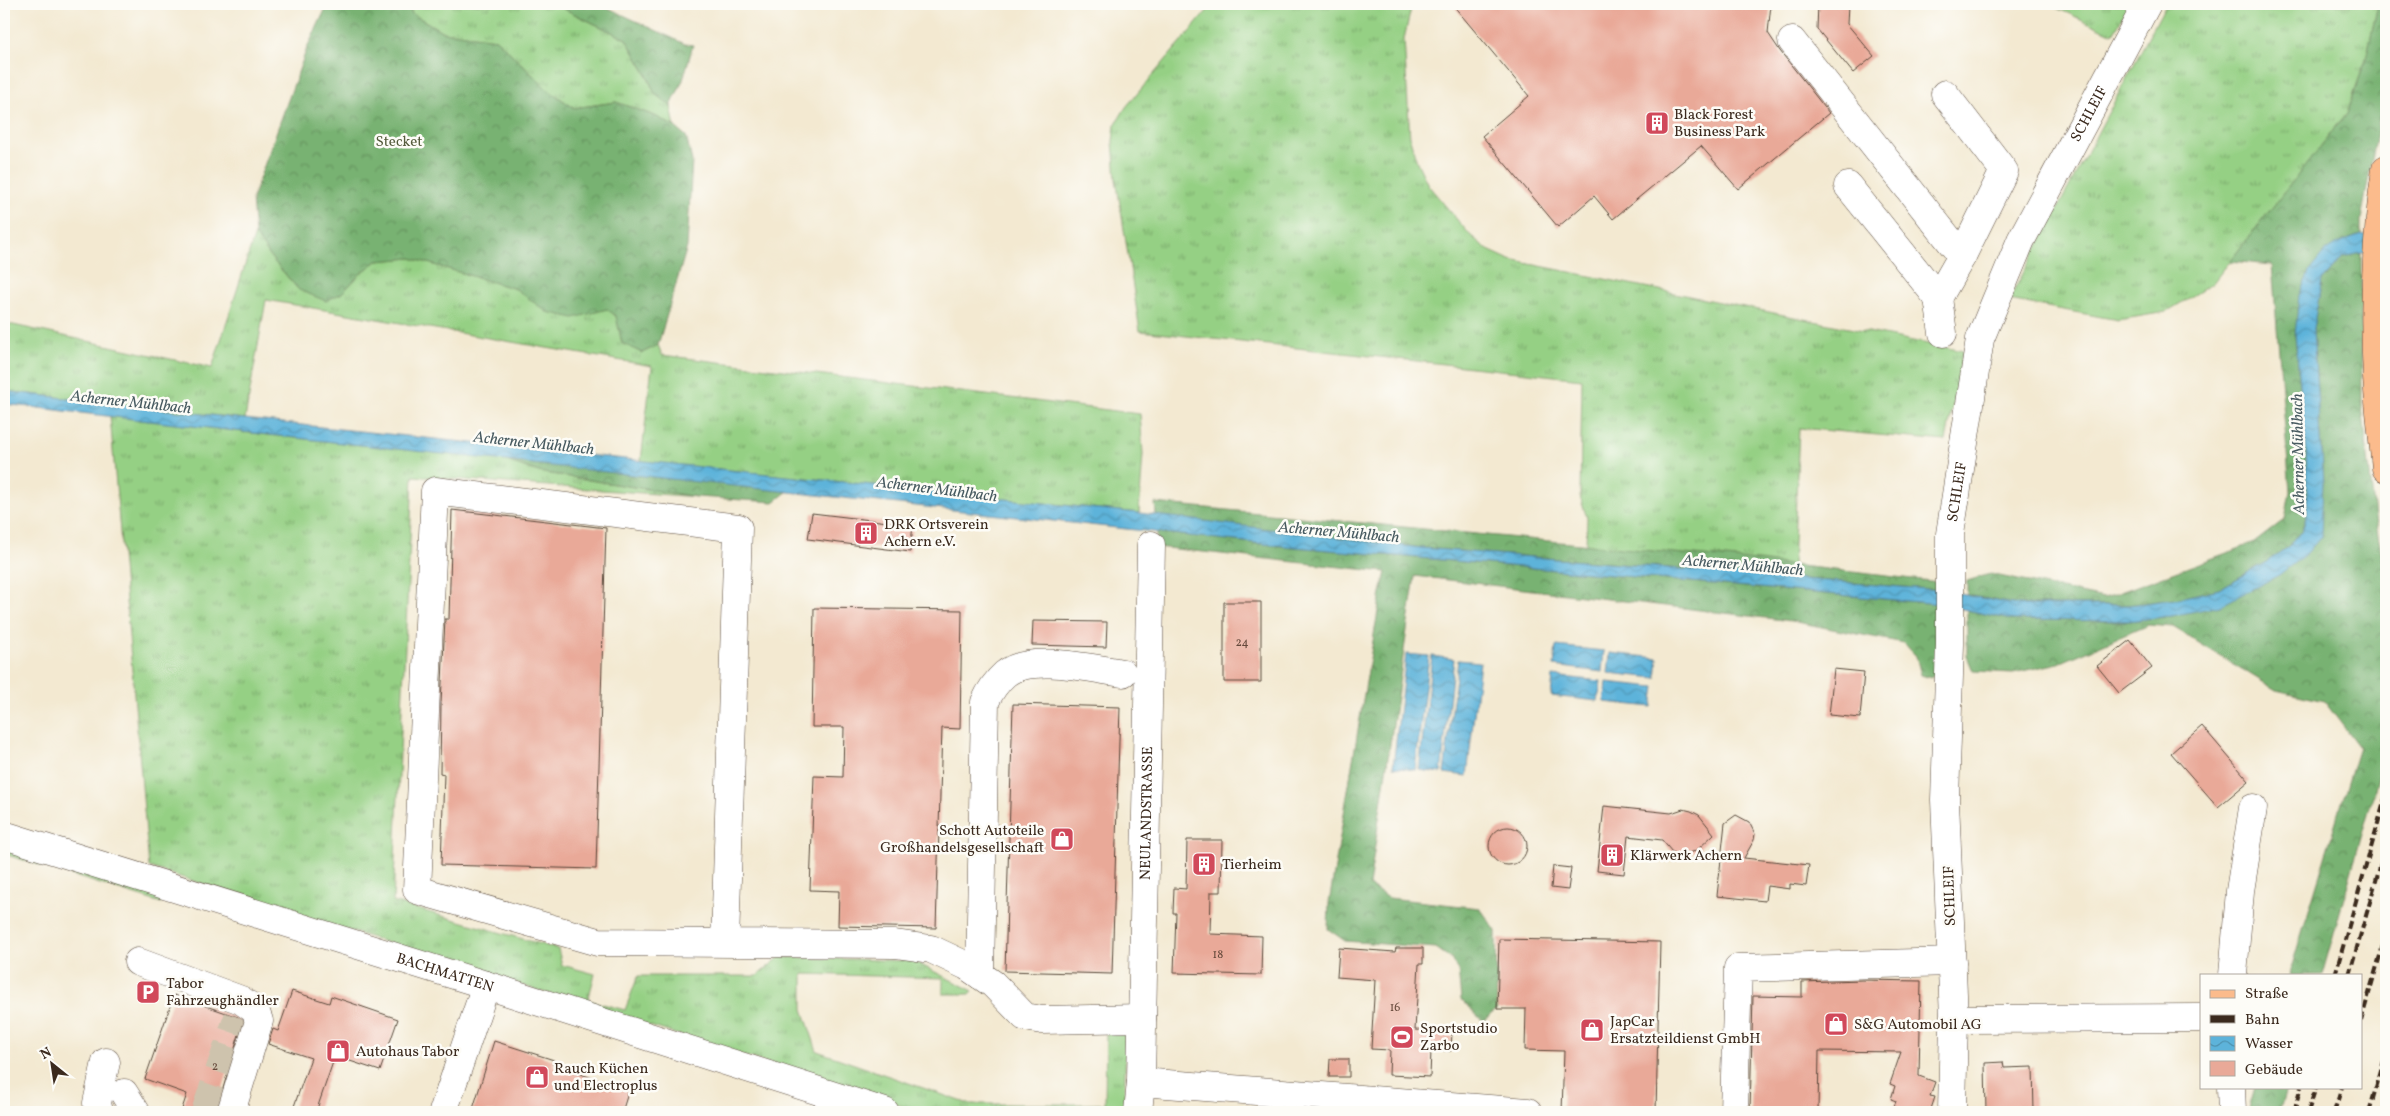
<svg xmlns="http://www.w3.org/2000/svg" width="2390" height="1116" font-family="Vollkorn,serif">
<defs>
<pattern id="grass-tufts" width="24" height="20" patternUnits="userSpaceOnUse" patternTransform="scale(1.25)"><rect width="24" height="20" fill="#95d084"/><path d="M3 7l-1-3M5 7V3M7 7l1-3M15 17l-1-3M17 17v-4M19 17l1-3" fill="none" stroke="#7ba96b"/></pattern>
<pattern id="forest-crowns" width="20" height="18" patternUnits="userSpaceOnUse" patternTransform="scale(1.25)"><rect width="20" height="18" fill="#78b272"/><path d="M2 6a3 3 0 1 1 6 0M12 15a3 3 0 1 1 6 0" fill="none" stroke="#64915d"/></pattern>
<pattern id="water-waves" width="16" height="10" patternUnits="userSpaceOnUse" patternTransform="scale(1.25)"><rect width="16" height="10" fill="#5db3da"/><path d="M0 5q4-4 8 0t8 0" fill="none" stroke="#4e92b0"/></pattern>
</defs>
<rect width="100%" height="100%" fill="#fdfcf7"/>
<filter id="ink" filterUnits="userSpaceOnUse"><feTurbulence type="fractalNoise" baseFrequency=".02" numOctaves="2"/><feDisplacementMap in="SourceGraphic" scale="10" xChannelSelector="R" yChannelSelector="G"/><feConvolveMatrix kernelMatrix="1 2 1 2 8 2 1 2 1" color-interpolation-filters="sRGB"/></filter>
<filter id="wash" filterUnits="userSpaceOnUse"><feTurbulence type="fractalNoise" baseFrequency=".0096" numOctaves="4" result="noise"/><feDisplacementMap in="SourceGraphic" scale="20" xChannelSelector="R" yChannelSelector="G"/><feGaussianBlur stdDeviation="1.12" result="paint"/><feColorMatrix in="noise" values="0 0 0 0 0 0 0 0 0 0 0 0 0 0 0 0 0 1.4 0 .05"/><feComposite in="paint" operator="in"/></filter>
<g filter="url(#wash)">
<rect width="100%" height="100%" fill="#f3e9d1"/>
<path fill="url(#grass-tufts)" stroke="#687d51" d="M411 4H554L626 39 646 73 655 94 671 106 675 127 655 116 616 102 574 108 547 89 496 39 443 32 411 13Z
M1213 4H1412L1404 39 1410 139 1417 162 1428 185 1470 235 1488 250 1510 260 1963 351 1946 441 1799 428 1793 566 1586 545 1587 518 1580 497 1582 379 1140 331 1116 179 1113 141 1115 125 1126 107Z
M2048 4H2130L2113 34Z
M2166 4H2378L2366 59 2347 113 2212 284 2166 312 2118 320 2009 300Z
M255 234 272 259 299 290 342 293 361 273 377 261 411 258 516 289 547 312 607 309 616 316 622 343 642 353 658 345 662 355 1140 414 1143 454 1139 513 641 461 652 366 266 300 245 419 4 391V323L212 368Z
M110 416 269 435 504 460 539 472 697 497 413 476 393 902 558 949 562 965 595 974 588 1000 625 1010 638 976H757L780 957 913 961 973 991 970 994H943V978L803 974V1009L817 1051 969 1104H1105L1106 1033 1126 1035 1124 1112H921L149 867Z
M4 848 163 895 165 900 161 903 4 854Z"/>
<path fill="url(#forest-crowns)" stroke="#5a6e48" d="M328 4H411V13L443 32 496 39 547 89 574 108 616 102 655 116 675 127 686 136 692 161 687 247 658 345 642 353 622 343 616 316 607 309 574 318 547 312 516 289 411 258 377 261 361 273 342 293 326 301 299 290 272 259 255 234 252 199 307 48Z
M554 4H600L685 44 693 45 683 80 671 106 655 94 646 73 626 39Z
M2378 4H2386V83L2361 220V235L2339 243 2295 335 2306 446 2307 513 2302 530 2290 545 2268 561 2219 589 2175 599 2129 605H2018L1967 595V581L1990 574 2104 598 2254 543 2285 519 2290 491 2272 265 2230 261 2347 113 2366 59Z
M2361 252 2362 406 2376 525 2386 577V750L2322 975H2289L2359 747 2324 701 2276 690 2173 627 2148 625 2059 663 2013 673 1973 671 1967 656V610L2012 620 2129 621 2172 616 2307 553 2323 483 2313 329 2322 281 2343 257Z
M504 460 788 491 774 502 697 497 539 472Z
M1155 503 1757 561 1939 582V590L1422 548 1156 516Z
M1157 532 1272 545 1940 604 1937 672 1931 678 1921 675 1916 656 1904 643 1791 621 1415 576 1369 886 1389 898 1480 908 1496 931 1497 1009 1483 1021 1461 1000 1458 969 1450 958 1436 948 1345 941 1328 929 1329 903 1381 593 1386 572 1157 547Z
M2255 1087H2287L2279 1112H2248Z"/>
<path fill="url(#water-waves)" stroke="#4c6e7c" d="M2386 231V248L2343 257 2322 281 2313 329 2323 483 2321 537 2307 553 2279 575 2220 606 2172 616 2129 621 2012 620 1940 604 1272 545 269 435 4 404V391L245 419 1139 513 1422 548 1939 590 2018 605H2129L2175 599 2219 589 2268 561 2290 545 2302 530 2307 513 2306 446 2295 335 2299 295 2310 270 2324 253 2339 243 2361 235Z
M1556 646 1604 651 1602 672 1554 666Z
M1610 653 1658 658 1656 678 1608 673Z
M1406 654 1429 656 1415 770 1393 767Z
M1432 656 1454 659 1441 773 1419 770Z
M1458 660 1480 662 1467 776 1444 773Z
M1553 676 1601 681 1598 701 1551 696Z
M1607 682 1655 687 1652 707 1604 702Z"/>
<g id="blocks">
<path fill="#e9a998" d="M1452 4H1771L1768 33 1780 51 1829 113 1738 189 1701 146 1613 219 1594 196 1558 227 1482 136 1529 96Z
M1818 4H1848L1847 24 1874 56 1853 73 1817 29Z
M452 510 606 528 596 869 441 865 444 774 440 773 441 704 445 619H449Z
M812 513 913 525 910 552 808 539Z
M1224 602H1261V682H1224Z
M814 608 962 610 960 729 942 728 936 928 838 926 839 891 810 890 814 776 843 777 844 727H812Z
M1033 621 1107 622 1106 647 1032 645Z
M2130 640 2152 668 2119 693 2097 666Z
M1834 669 1864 672 1860 718 1829 715Z
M1013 704 1120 707 1112 974 1005 971Z
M2202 726 2249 781 2218 807 2171 753Z
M1604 806 1671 813 1683 809 1691 811 1699 815 1714 834 1696 851 1680 855 1672 852 1662 840 1628 836 1624 874 1597 871Z
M1736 815 1749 822 1755 834 1754 840 1744 858 1809 865 1806 886 1790 884V889L1767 886 1765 901 1717 896 1725 823Z
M1489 846a19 19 0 1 1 38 0a19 19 0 1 1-38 0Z
M1187 840H1222L1221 892H1211L1210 934 1262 936 1261 975 1174 973 1176 913H1173L1174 888 1186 889Z
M1553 866 1571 868 1568 890 1551 888Z
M1499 939 1660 942 1656 1112H1562L1564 1051 1525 1050 1526 1009H1497Z
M1339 948 1395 952 1396 948H1423V964H1419L1415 1030 1452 1032 1451 1051 1431 1050 1430 1077 1389 1075 1390 1050 1371 1049 1375 980 1337 977Z
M1862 980 1921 981 1919 1076 1935 1082 1930 1096 1935 1097 1930 1112H1892L1896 1101 1891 1099 1895 1086 1890 1084 1901 1052 1819 1051 1818 1112H1750L1753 996 1802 997V982Z
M292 991 329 1003 331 996 398 1019 380 1071 335 1056 316 1112H292L311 1058 268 1044 273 1029 278 1031Z
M174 995 238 1017 243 1021 216 1112H191L182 1109 187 1094 145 1079Z
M494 1041 554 1060 553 1065 629 1090 622 1112H472Z
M1330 1059H1349V1077H1329Z
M2003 1062 2004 1068 2033 1067 2034 1112H1986L1985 1063Z"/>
</g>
</g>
<g filter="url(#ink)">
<use href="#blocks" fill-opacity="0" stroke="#574739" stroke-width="1"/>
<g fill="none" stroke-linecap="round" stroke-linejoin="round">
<path stroke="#cec3ad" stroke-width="28" stroke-dasharray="28 14" stroke-linecap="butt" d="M205 1112 238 1017"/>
<g stroke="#574739" stroke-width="29">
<g id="minor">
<path d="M1792 41 1962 256"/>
<path d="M1848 186 1938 298 1962 256 2004 171 1945 94"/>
<path d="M1938 298 1943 333"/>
<path id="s1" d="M4 835 486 985 885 1112"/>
<path d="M725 943 738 528 435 491 417 890 598 942 895 944 931 949 967 966 993 984 1025 1017 1042 1020 1142 1018"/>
<path d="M138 962 241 1000 255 1010 259 1021 231 1112"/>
<path d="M980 975 985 702C990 691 996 682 1005 674 1030 653 1093 669 1123 673"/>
<path d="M2233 975 2240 891 2253 808"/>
<path d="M1954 1019 2201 1018"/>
<path d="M1141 1082 1528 1112"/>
<path d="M2231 1087 2232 1112"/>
<path d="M124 1093 136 1112"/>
<path d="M99 1112 97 1103 106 1062"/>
<path d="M443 1112 486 985"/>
<path id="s2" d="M1138 1112 1141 1082 1151 545"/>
<path d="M1734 1112 1738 968 1952 962"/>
<path id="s3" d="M1952 1112 1954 1019 1945 800 1950 644V534L1980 339 2021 240 2147 4"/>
</g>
</g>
<g stroke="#574739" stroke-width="29">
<path id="major" d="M2386 169C2376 238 2373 308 2377 377 2379 408 2383 438 2386 468"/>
</g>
<use href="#minor" stroke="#fff" stroke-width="28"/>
<use href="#major" stroke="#fbbb8c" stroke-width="28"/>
<path stroke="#3b2a1e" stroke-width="4" stroke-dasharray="8 4" stroke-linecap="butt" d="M2335 975 2386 795
M2349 975 2386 846
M2361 1021 2386 935
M2294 1112 2301 1087
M2308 1112 2316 1087
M2334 1112 2342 1087
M2369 1112 2386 1054"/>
</g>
</g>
<defs>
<g id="building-square" transform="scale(1.25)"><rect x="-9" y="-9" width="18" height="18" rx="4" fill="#d1495b" stroke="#fdfcf7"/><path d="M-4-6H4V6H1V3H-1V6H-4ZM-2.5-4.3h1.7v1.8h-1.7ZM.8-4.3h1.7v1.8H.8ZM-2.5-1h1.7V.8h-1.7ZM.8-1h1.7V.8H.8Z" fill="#fff"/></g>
<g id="shop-square" transform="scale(1.25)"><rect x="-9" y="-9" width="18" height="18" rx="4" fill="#d1495b" stroke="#fdfcf7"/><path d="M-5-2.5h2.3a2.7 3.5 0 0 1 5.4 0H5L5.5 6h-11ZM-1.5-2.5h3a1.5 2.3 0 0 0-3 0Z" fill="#fff"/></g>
<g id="parking-square" transform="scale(1.25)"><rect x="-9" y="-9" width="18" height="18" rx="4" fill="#d1495b" stroke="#fdfcf7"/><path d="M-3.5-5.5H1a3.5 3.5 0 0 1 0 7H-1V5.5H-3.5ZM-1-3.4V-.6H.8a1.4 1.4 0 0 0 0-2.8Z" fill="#fff"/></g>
<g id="stadium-square" transform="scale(1.25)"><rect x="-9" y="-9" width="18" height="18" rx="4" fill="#d1495b" stroke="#fdfcf7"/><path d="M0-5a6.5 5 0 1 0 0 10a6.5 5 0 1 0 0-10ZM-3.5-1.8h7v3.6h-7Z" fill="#fff"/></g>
</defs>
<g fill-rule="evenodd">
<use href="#building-square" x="1657" y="123"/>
<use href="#building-square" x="866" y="533"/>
<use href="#shop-square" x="1062" y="839"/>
<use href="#building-square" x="1612" y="855"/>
<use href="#building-square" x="1204" y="864"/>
<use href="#parking-square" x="148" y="992"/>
<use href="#shop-square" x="1836" y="1024"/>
<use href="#shop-square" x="1592" y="1030"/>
<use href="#stadium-square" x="1402" y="1037"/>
<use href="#shop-square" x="338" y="1051"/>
<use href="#shop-square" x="537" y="1077"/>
</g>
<g text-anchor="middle" stroke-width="5" stroke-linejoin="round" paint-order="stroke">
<g font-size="12" fill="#664a3c">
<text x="1242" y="646">24</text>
<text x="1218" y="958">18</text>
<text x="1395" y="1011">16</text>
<text x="215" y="1070">2</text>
</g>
<g font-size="15" fill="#3b2a1e" stroke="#fdfcf7">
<text dy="5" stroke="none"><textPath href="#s3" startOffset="1026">SCHLEIF</textPath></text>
<text dy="5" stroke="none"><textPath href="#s3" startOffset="621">SCHLEIF</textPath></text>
<text dy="5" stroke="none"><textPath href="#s2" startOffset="299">NEULANDSTRASSE</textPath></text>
<text transform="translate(1949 896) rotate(-92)" y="5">SCHLEIF</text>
<text dy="5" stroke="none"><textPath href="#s1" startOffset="462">BACHMATTEN</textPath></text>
</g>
<g font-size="15" fill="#3b2a1e" stroke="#fdfcf7" text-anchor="start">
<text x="1674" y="119">Black Forest<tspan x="1674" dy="17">Business Park</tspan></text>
<text x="884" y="529">DRK Ortsverein<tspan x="884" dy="17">Achern e.V.</tspan></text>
<text x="1044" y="835" text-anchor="end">Schott Autoteile<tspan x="1044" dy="17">Gr0ßhandelsgesellschaft</tspan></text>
<text x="1630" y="860">Klärwerk Achern</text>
<text x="1222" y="869">Tierheim</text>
<text x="166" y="988">Tabor<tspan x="166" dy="17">Fahrzeughändler</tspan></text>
<text x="1610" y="1026">JapCar<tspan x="1610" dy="17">Ersatzteildienst GmbH</tspan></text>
<text x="1854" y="1029">S&amp;G Automobil AG</text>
<text x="1420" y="1033">Sportstudio<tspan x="1420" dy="17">Zarbo</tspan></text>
<text x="356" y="1056">Autohaus Tabor</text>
<text x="554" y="1073">Rauch Küchen<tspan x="554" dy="17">und Electroplus</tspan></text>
</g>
<g font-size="15" fill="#565c3d" stroke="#fdfcf7">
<text x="399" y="146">Stecket</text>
</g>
<g font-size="16" font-style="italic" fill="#475a60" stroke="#fdfcf7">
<text transform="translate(131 401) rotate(6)" y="6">Acherner Mühlbach</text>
<text transform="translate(534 442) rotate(6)" y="6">Acherner Mühlbach</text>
<text transform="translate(2297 454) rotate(-91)" y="6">Acherner Mühlbach</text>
<text transform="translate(937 488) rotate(7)" y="6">Acherner Mühlbach</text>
<text transform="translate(1339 531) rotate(5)" y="6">Acherner Mühlbach</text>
<text transform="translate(1743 564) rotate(5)" y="6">Acherner Mühlbach</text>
</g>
</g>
<rect width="2390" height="1116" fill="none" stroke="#fdfcf7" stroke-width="20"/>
<rect x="2200" y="974" width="162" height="115" fill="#fdfcf7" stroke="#afa8a0"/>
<rect x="2210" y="990" width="25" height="8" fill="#fbbb8c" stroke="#afa8a0"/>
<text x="2245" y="998" font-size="15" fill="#3b2a1e">Straße</text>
<rect x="2210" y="1015" width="25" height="8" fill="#3b2a1e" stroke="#afa8a0"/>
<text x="2245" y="1024" font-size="15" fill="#3b2a1e">Bahn</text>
<rect x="2210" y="1036" width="25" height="15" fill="url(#water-waves)" stroke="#afa8a0"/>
<text x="2245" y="1048" font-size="15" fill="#3b2a1e">Wasser</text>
<rect x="2210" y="1061" width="25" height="15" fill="#e9a998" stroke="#afa8a0"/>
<text x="2245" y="1074" font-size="15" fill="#3b2a1e">Gebäude</text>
<g transform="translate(52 1064) rotate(330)" stroke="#fdfcf7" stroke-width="4" paint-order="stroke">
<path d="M0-4L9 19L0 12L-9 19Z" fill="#3b2a1e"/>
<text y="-8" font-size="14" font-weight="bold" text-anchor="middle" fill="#3b2a1e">N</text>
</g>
</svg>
